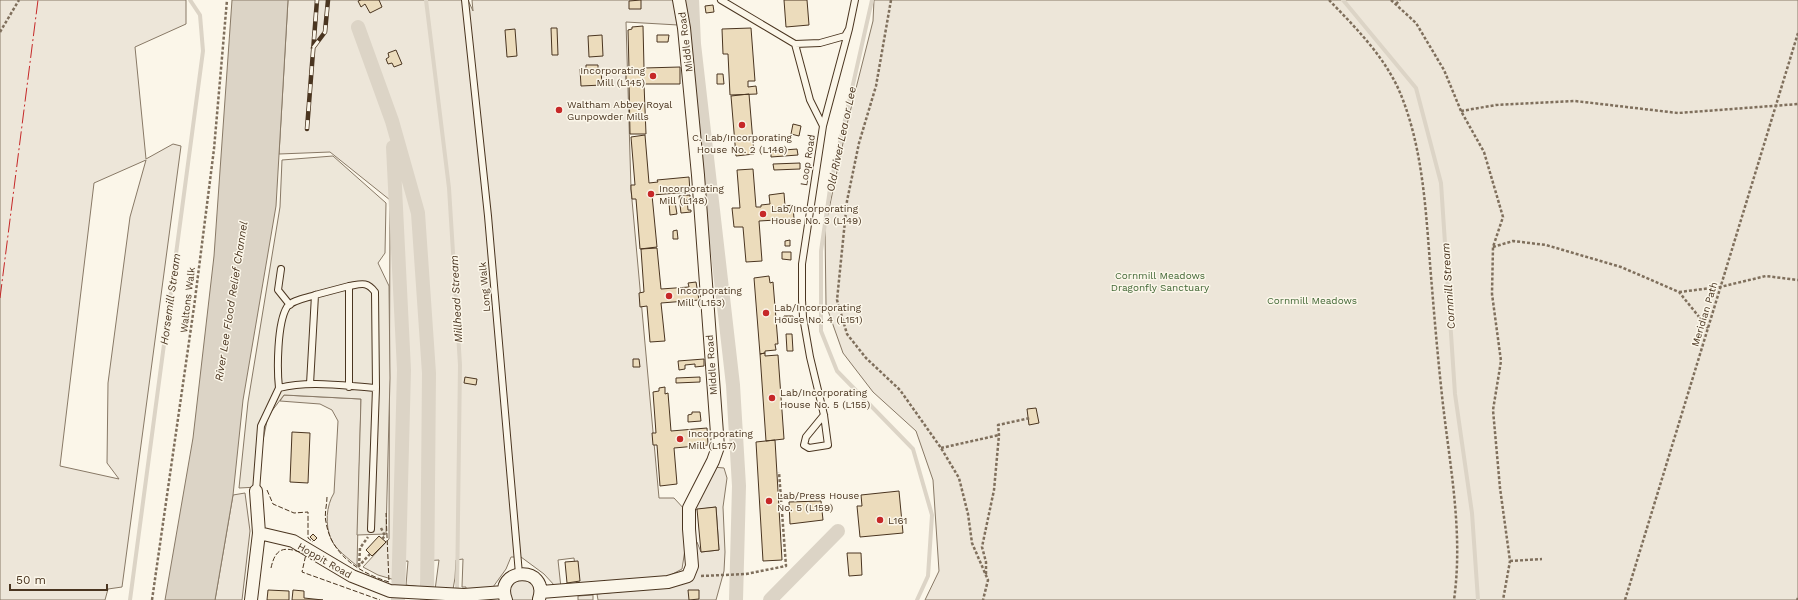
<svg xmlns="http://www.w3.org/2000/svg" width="1798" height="600" font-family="'Work Sans',sans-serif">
<rect width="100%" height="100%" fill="#fbf6e9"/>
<path fill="#ede6d9" stroke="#887966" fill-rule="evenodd" d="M0 0H186V24L135 47 146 159 173 144 181 146 122 587 108 589 105 600H0ZM146 160 130 217 108 383 107 463 119 479 60 466 94 183Z
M288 0H468L473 11 472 0H674L678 25 626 22 631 189 659 498H674L686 511V543L682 569 665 578 577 584 574 558 558 560 561 588 555 586 544 574 521 557H511L506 569 493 587 466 590V587H462L463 559 456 560 455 578 453 589 435 590 439 560 423 561 421 587 406 585 408 561 395 562V580L378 575 363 567 389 539 390 200 330 152 279 154Z
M874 0H1798V600H925L939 571 933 480 916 431 873 392 843 353 826 305 825 228 847 124 873 21Z
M284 395 361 399 357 566C349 559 335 549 331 539 325 525 326 506 334 493L338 421 332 410 320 404 280 401Z
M713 467 724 468 727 478 723 507 725 552 724 571 716 600H598L597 594 668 587 682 583 693 543 697 542 701 552 719 550 716 507 694 510 695 527H693L692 509Z
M245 493 250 531 242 600H215L233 495Z
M514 578 534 581 536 600H509L508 586Z
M593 595V600H578V596Z"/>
<path fill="#ede7d9" stroke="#887966" d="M333 156 386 203 385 253 378 263 389 286 390 378 386 534 357 535 361 399 284 395 268 416 262 445 259 487 239 488 248 402 280 207 282 160Z"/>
<path fill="#dcd4c6" stroke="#887966" d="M232 0H288L276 206 243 400 233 495 215 600H165L193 438 214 256Z"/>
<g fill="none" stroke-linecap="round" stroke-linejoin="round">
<path stroke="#dcd4c6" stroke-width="4" d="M426 0 449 188 460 365 457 594
M872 0 831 182 821 251V331L837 371 913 449 932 515 928 576 917 600
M1343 0 1416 88 1441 183 1455 394 1472 513 1478 600
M130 600 203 51 200 15 190 0"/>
<path stroke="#dcd4c6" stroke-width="14" d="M692 0 694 44 733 385 739 486 736 600
M358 27 392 121 418 213 429 373 427 600
M393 147 404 370 398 600
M770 600 838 531"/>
</g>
<path fill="#ecdcbc" stroke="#4a3520" d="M361 0H379L382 7 370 13 365 4 361 7 358 1Z
M641 0V9H629V1Z
M784 0H807L809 25 786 27Z
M713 5 714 12 706 13 705 6Z
M643 26 644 68 680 67V84H644L646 134H630L629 82H626V69H629L628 30 632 29V27Z
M551 28H557L558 55H552Z
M751 28 755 81H748V87L756 86 757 94 730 95 728 54H723L722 29Z
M515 29 517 56 507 57 505 30Z
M602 35 603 56 589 57 588 36Z
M657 35H669L668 42H657Z
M396 50 402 64 394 67 392 63 388 64 386 59 389 57 388 53Z
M586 65H598V70H601L602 85 581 86 580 69H586Z
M717 74H723L724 84H717Z
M749 94 754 154 736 156 731 96Z
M793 124 801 126 799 136 791 134Z
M645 135 649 183 658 182 657 180 689 177 690 192 652 195 657 247 640 249 636 199H632L631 189V185H635L631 137Z
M797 149 798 155 771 157V151Z
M800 163V169L774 170 773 164Z
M753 169 756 207H761V205L770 204 769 195 784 193 785 206 793 205 794 219 759 221 762 261 746 262 743 227H734L732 208H740L737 170Z
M690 195V198L687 199 688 210H691V212L681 213 679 196Z
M669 202H675L677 214 670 215Z
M677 230 678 239H673V231Z
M790 240V246H785V241Z
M657 248 661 289 689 287 688 283 696 282 699 300 661 303 665 341 650 342 647 306 640 307 639 293 644 292 641 249Z
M782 252H791V260L782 259Z
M769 276 770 283 773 282 778 344H775L776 350 765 351V353L760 354 754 278Z
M784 316H793L792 321H784Z
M786 334H792L793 351H787Z
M765 353V356L778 355 784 439 766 441 760 354Z
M633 359H639L640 367H633Z
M704 359V366L695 367V364L685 365V369L679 370 678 361Z
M465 377 477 379 476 385 464 383Z
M700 377V382L676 383V378Z
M665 387V394L668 393 671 431 707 428 708 445 674 448 677 484 660 486 657 445H653L652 433H656L653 392 659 391V388Z
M1036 408 1039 423 1029 425 1027 409Z
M692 412H700L701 421 688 422V415L692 414Z
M292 432 310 433 308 483 290 482Z
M775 440 782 560 763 561 756 442Z
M899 491 903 533 860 537 857 506H862L861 495Z
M821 501 823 520 790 524 789 502Z
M716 507 719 550 701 552 697 509Z
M313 534 317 538 314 541 310 537Z
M379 536 386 542 372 556 366 550Z
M847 553H861L862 575 849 576Z
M578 561 580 581 567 583 565 562Z
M268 590 289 591V600H267Z
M293 590 304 591V598L323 600H292Z
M688 590H699V599L689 600Z"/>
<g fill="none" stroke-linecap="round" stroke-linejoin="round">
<g stroke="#4a3520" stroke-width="8">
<path id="service" d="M465 0 488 216 519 574
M721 0 795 44 810 100 823 126 802 264V300L803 317 810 357 824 415 828 445 809 448 804 445 806 437 824 415
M795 44 820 43 845 36 849 29 855 0
M823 126 849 29
M281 269 278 290 290 305
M315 295 349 286
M349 387V286C361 284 367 281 375 292L376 388
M279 388C277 370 277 323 287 307 292 300 307 298 315 295L310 384
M256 491 261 426 279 388C310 380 344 386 376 388L371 529"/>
</g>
<g stroke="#4a3520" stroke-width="14">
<path id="minor" d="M259 533 293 541 352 576 390 591 464 595 504 592
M541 592 668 582 688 576 692 566 689 529V508L713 461 718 447 698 175 684 28 679 0
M251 600 259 533 256 491
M506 600C493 567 550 565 539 599"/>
</g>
<path stroke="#7f6f5c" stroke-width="2.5" stroke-dasharray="3 2" stroke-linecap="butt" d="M891 0 876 86 859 143 847 201 837 300 847 334 866 358 900 390 941 448 959 478 968 514 972 543 988 580 983 600
M1329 0C1356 28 1386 58 1401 95 1424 152 1426 216 1431 276 1434 312 1437 349 1441 386 1448 458 1464 528 1454 600
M1391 0 1416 23 1444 70 1461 111 1484 152 1503 217 1493 247 1492 294 1501 361 1493 410 1500 488 1510 561 1503 600
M1396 4 1400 0
M0 32 19 0
M1461 111 1496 105 1575 101 1678 113 1798 104
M1493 247 1513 241 1546 245 1621 267 1679 292 1708 328
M1679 292 1720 287 1766 276 1798 280
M941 448 999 435
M381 528 385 536 382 539
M1510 561 1542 559
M359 566 360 548 368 537
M358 567 370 554
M986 574V562L982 547 994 490 999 435 998 425 1030 418
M701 576 746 574 786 566 779 472
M152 600 194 307 214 149 227 0
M1625 600 1798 33
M1797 600 1798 598"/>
<use href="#service" stroke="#fbf6e9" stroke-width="6"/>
<use href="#minor" stroke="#fbf6e9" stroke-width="12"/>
<g stroke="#4a3520" stroke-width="4.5">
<path id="rail" d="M313 48 325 32 328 0
M307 129 317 0"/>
</g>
<use href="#rail" stroke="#fbf6e9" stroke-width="3" stroke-dasharray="9" stroke-linecap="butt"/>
<path stroke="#4a3520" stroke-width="1" stroke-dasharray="5 2" stroke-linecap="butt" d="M267 490 273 504 294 513 308 512V538L313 542
M327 497C327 505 324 514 326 522 331 555 360 573 389 582L386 513
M271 568C276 545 286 547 306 554L302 572 380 600"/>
<path stroke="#c62828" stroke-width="1" stroke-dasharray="14 3 2 3" stroke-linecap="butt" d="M0 298 38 0"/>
</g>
<g fill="#c62828" stroke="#fbf6e9" stroke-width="1.5">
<circle cx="653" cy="76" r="4"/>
<circle cx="559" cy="110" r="4"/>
<circle cx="742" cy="125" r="4"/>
<circle cx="651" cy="194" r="4"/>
<circle cx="763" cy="214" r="4"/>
<circle cx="669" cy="296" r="4"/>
<circle cx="766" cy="313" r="4"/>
<circle cx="772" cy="398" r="4"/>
<circle cx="680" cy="439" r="4"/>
<circle cx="769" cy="501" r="4"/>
<circle cx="880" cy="520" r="4"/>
</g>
<g text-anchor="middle" stroke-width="3" stroke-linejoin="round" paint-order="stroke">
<g font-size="10" fill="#4a3520" stroke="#fbf6e9">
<text transform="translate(685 42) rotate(-97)" y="4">Middle Road</text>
<text transform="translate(807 160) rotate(-81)" y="4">Loop Road</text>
<text transform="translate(484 287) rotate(-95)" y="4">Long Walk</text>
<text transform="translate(187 300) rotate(-83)" y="4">Waltons Walk</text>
<text transform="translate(1704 314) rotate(-73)" y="4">Meridian Path</text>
<text transform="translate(711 365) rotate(-94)" y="4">Middle Road</text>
<text transform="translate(325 560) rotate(30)" y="4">Hoppit Road</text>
</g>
<g font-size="10" fill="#4a3520" stroke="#fbf6e9" text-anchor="start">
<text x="645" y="74" text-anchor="end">Incorporating<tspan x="645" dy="12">Mill (L145)</tspan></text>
<text x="567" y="108">Waltham Abbey Royal<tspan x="567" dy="12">Gunpowder Mills</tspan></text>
<text x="742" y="141" text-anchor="middle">C. Lab/Incorporating<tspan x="742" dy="12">House No. 2 (L146)</tspan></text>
<text x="659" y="192">Incorporating<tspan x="659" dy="12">Mill (L148)</tspan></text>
<text x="771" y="212">Lab/Incorporating<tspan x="771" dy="12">House No. 3 (L149)</tspan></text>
<text x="677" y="294">Incorporating<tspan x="677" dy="12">Mill (L153)</tspan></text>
<text x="774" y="311">Lab/Incorporating<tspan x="774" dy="12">House No. 4 (L151)</tspan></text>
<text x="780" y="396">Lab/Incorporating<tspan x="780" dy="12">House No. 5 (L155)</tspan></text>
<text x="688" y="437">Incorporating<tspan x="688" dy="12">Mill (L157)</tspan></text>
<text x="777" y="499">Lab/Press House<tspan x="777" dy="12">No. 5 (L159)</tspan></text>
<text x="888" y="524">L161</text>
</g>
<g font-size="10" fill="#436837" stroke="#fbf6e9">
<text x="1160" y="279">Cornmill Meadows<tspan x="1160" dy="12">Dragonfly Sanctuary</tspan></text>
<text x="1312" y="304">Cornmill Meadows</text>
</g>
<g font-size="11" font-style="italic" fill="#4a3520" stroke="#fbf6e9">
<text transform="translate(841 139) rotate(-78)" y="4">Old River Lea or Lee</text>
<text transform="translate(1448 286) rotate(-94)" y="4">Cornmill Stream</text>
<text transform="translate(170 299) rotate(-82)" y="4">Horsemill Stream</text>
<text transform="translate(456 299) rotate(-93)" y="4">Millhead Stream</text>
<text transform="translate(231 301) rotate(-81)" y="4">River Lee Flood Relief Channel</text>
</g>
</g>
<path d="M10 584v6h97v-6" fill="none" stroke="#4a3520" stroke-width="2"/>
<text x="16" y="584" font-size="12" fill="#4a3520" stroke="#fbf6e9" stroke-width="3" paint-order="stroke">50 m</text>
</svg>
